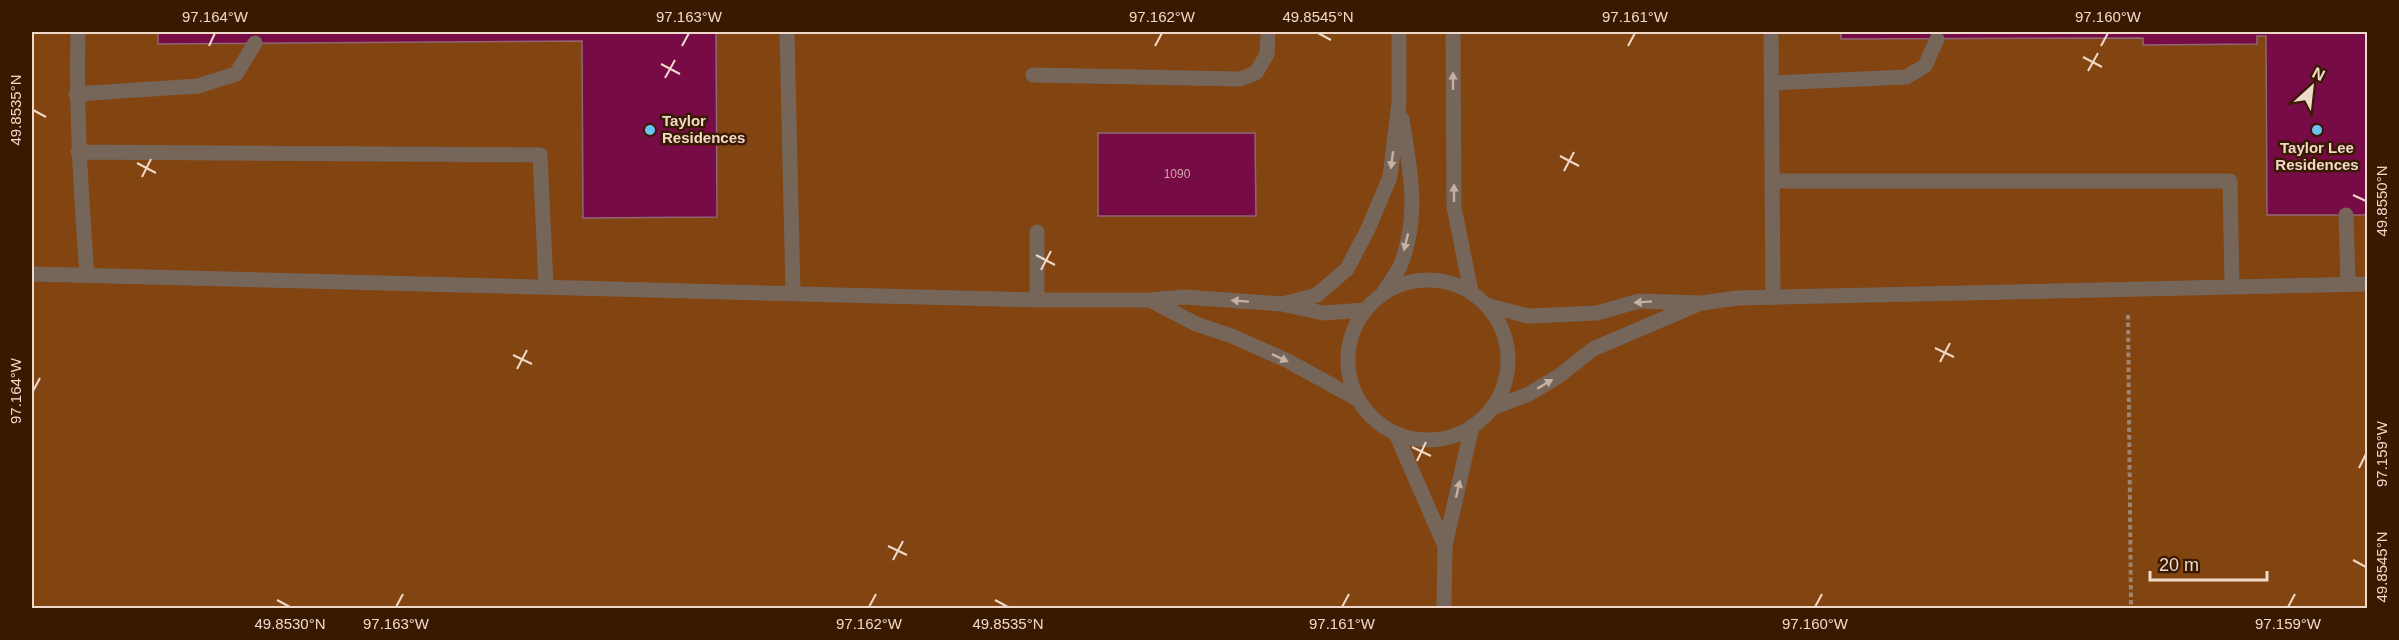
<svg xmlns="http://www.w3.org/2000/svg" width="2399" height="640" font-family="Arial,sans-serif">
<rect width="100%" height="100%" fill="#452309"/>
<path fill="#824411" d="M32 32H2367V608H32Z"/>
<path fill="#760b46" stroke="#926576" stroke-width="1.5" d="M158 32H716L717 217 583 218 582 41 158 44Z
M1841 32H2368V215H2267L2266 36H2257V44L2143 45V38L1841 39Z
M1098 133H1255L1256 216H1098Z"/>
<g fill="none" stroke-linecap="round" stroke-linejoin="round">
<path stroke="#a08471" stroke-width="4" stroke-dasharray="4.5 3" stroke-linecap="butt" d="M2128 315 2131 608"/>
<path stroke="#766559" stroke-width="15" d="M78 32C76 113 81 194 87 275
M787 32 793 294
M1453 32 1454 207 1471 292
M1771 32 1773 298
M1033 75 1240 79 1256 73 1267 54 1268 32
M1771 83 1906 77 1925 66 1937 39
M76 94 198 86 236 74 255 43
M78 152 540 155 546 287
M1772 181H2230L2232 287
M2346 215 2348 284
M1037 232V300H1150L1184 297 1282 304 1317 295 1347 269 1368 229 1390 177 1399 102V32
M32 274 1037 300
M1348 360a80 80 0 1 1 160 0a80 80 0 1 1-160 0Z
M1384 292C1389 283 1397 274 1401 264 1420 216 1410 168 1402 119
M1150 300 1196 324 1232 336 1288 361 1357 399
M1286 305 1323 313 1366 310
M1486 305 1528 316 1597 313 1639 301 1702 303 1738 298 2368 284
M1492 408 1527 395 1559 376 1593 349 1696 305
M1396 434 1445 546
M1444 608 1445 546 1472 426"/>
</g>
<defs><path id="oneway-solid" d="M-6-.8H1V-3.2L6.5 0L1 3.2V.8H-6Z" transform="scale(1.5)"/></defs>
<g fill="#c5b0a3">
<use href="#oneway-solid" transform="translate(1453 81) rotate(-90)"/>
<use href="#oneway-solid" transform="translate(1392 160) rotate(97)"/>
<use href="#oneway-solid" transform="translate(1454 193) rotate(-90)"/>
<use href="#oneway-solid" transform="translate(1406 242) rotate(104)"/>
<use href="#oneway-solid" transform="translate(1240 301) rotate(-176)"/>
<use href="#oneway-solid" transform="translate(1643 302) rotate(176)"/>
<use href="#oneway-solid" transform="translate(1280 358) rotate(25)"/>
<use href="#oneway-solid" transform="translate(1545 384) rotate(-31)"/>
<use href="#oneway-solid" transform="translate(1458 489) rotate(-77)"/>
</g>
<path fill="none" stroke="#efd9cb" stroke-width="2" d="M1318 33 1331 40M209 46 215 33M682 46 689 33M1155 46 1162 33M1628 46 1635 33M2101 46 2108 33M2083 57 2102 67M661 64 680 74M2088 71 2098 53M665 78 675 60M33 110 46 117M1560 156 1579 166M137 163 156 173M1564 171 1574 152M142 177 151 159M2353 195 2366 201M1036 255 1055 265M1041 270 1051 251M1935 348 1954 357M513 355 532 364M1940 362 1950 343M517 369 527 350M33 391 40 378M1412 447 1431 456M1417 461 1426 442M2359 468 2366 454M888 546 907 555M893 560 903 541M2353 560 2366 567M277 600 290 607M995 600 1008 607M396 607 403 594M869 607 876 594M1342 607 1349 594M1815 607 1822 594M2288 607 2295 594"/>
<g fill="#6cc3f2" stroke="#3a1901" stroke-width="2">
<circle cx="650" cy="130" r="6"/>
<circle cx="2317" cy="130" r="6"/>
</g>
<g text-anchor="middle" stroke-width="5" stroke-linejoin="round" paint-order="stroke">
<g font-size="12" fill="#d1a6aa">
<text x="1177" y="178">1090</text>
</g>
<g font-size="15" font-weight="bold" fill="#efd9cb" stroke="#3a1901" text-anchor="start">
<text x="662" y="126">Taylor<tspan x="662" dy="17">Residences</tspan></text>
<text x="2317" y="153" text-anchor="middle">Taylor Lee<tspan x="2317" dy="17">Residences</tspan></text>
</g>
</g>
<rect width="2399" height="640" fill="none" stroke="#3a1901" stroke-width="66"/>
<g transform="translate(2312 87) rotate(27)" stroke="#3a1901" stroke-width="4.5" paint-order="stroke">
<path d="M0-4.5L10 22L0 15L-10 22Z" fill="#efd9cb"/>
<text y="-9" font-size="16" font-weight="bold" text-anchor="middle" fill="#efd9cb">N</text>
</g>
<path d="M2150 571v9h117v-9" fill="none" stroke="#efd9cb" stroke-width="3"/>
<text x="2159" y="571" font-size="18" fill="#efd9cb" stroke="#3a1901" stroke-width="4.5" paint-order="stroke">20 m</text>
<rect x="33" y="33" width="2333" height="574" fill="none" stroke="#efd9cb" stroke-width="2"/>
<g font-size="15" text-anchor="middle" fill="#efd9cb">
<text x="215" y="22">97.164°W</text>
<text x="689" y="22">97.163°W</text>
<text x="1162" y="22">97.162°W</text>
<text x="1318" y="22">49.8545°N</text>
<text x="1635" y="22">97.161°W</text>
<text x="2108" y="22">97.160°W</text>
<text transform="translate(16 110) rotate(-90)" y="5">49.8535°N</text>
<text transform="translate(2382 201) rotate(-90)" y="5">49.8550°N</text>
<text transform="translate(16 391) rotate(-90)" y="5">97.164°W</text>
<text transform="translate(2382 454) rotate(-90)" y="5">97.159°W</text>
<text transform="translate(2382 567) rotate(-90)" y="5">49.8545°N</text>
<text x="290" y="629">49.8530°N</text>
<text x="396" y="629">97.163°W</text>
<text x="869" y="629">97.162°W</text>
<text x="1008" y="629">49.8535°N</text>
<text x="1342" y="629">97.161°W</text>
<text x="1815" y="629">97.160°W</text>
<text x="2288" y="629">97.159°W</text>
</g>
</svg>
